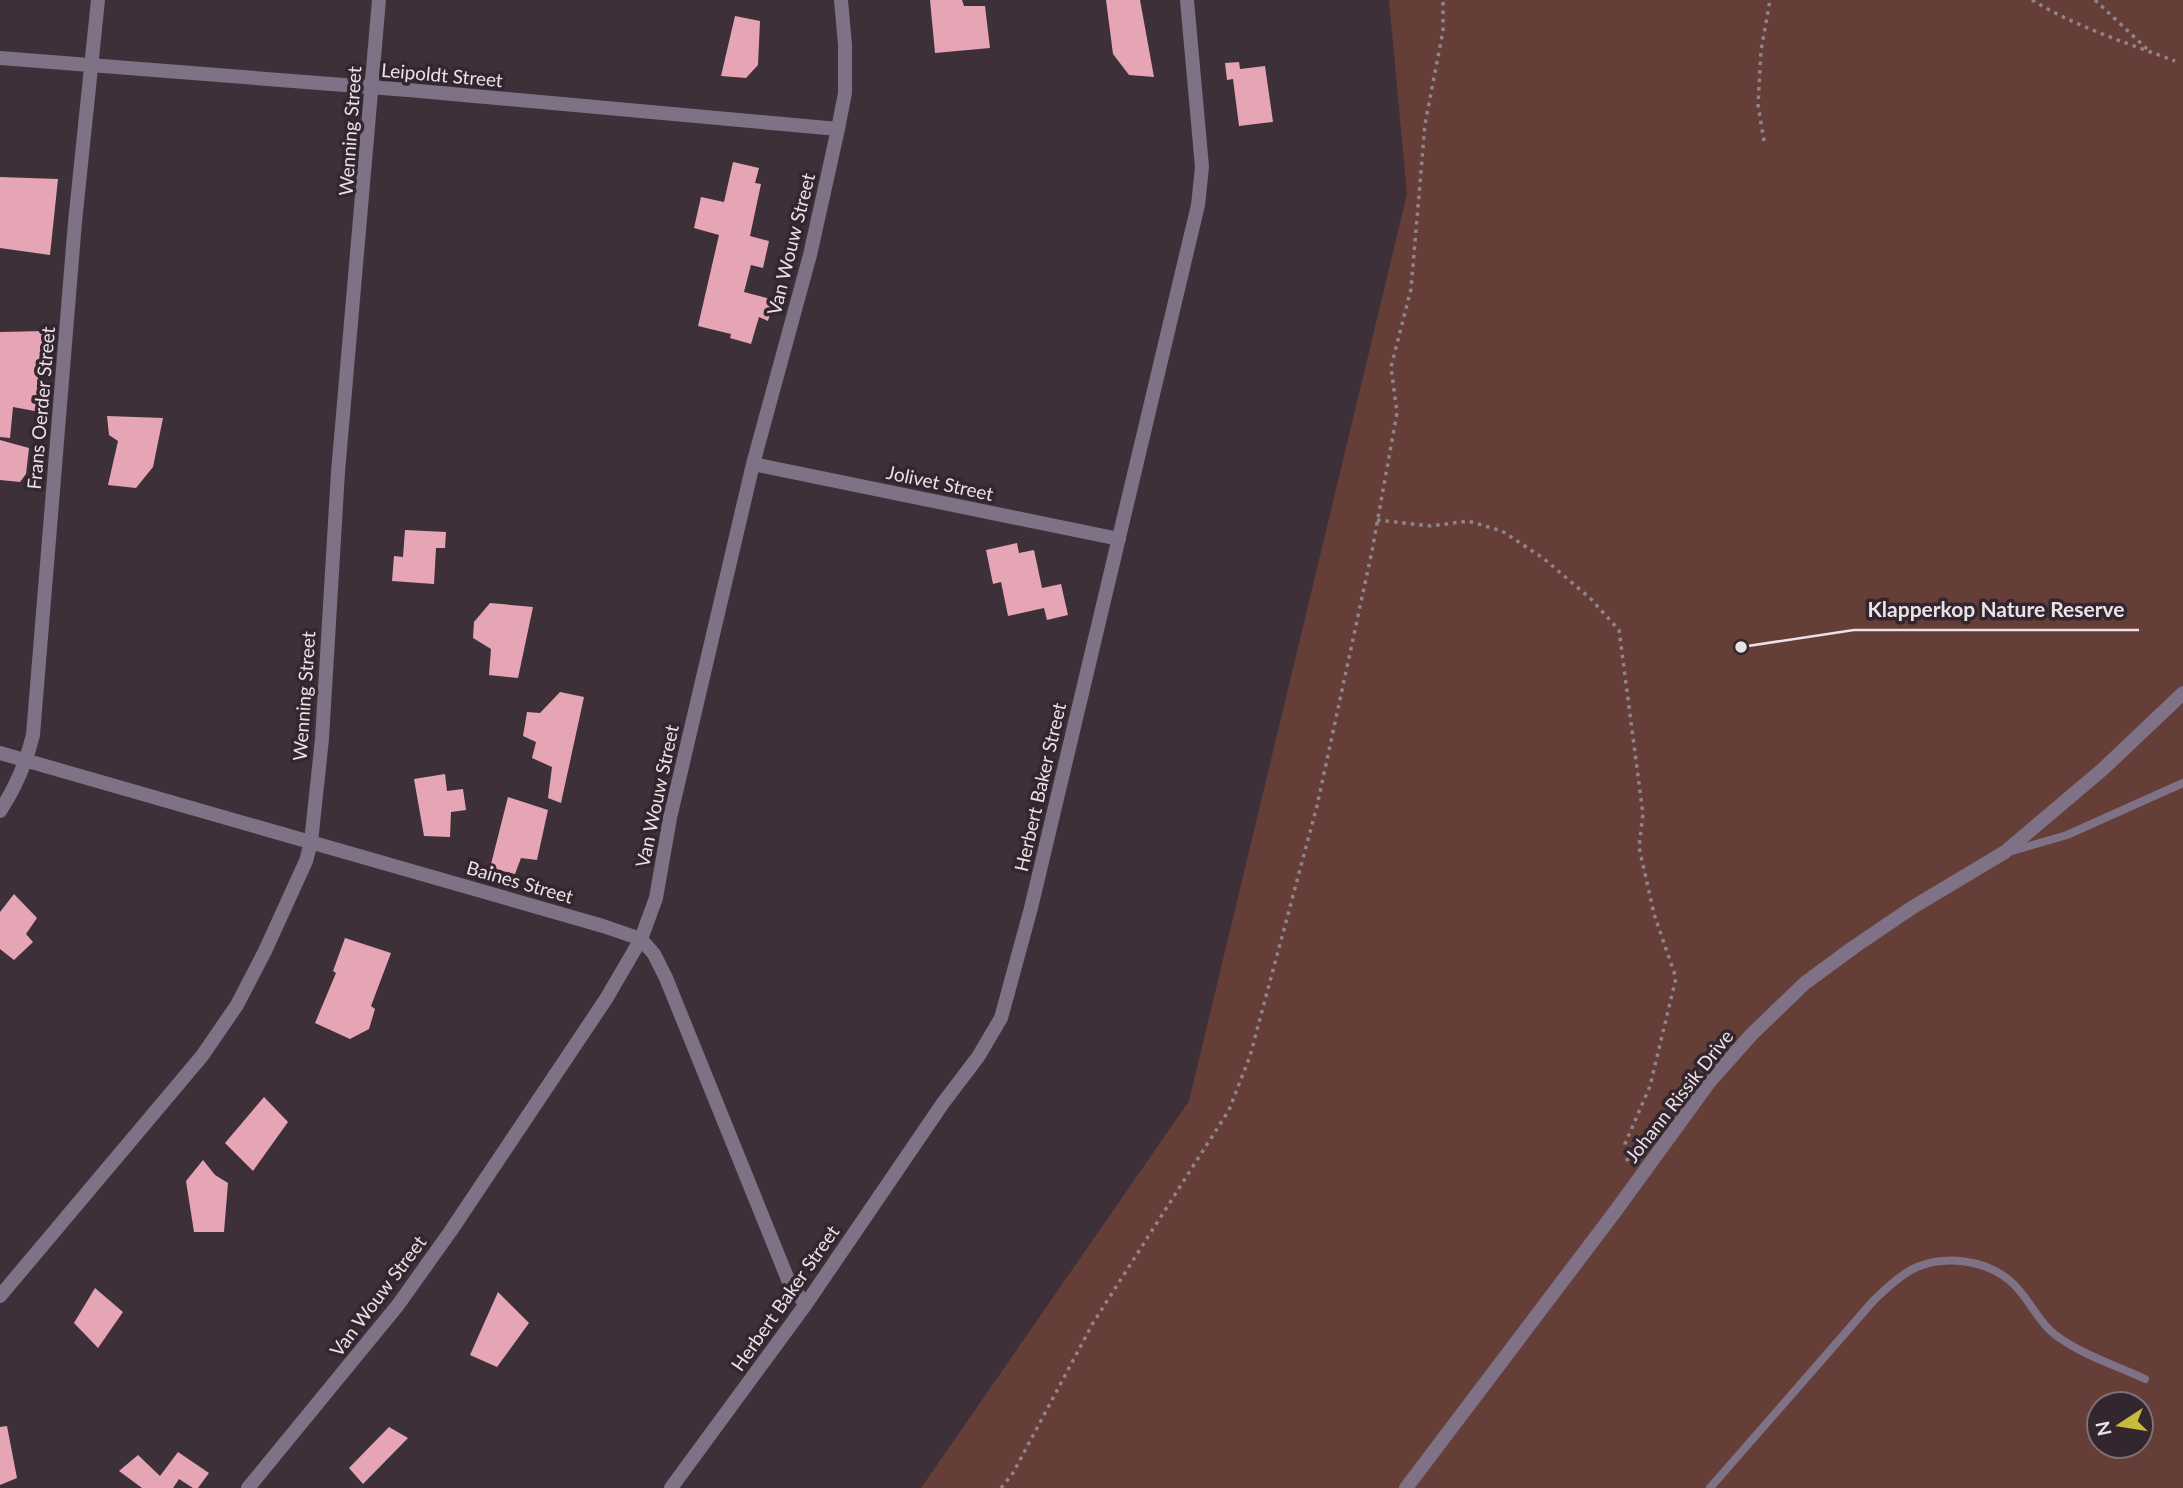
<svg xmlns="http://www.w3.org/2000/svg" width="2183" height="1488" font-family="Lato,sans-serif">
<rect width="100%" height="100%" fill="#3e3039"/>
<path fill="#653e38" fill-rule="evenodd" d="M1389 0H2183V1488H921L1189 1101 1407 194ZM2099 1404H2141V1446H2099Z"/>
<path fill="#e6a5b4" d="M930 0H962L964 6H985L990 48 935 53Z
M1106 0H1140L1154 77 1129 75 1113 54Z
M735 16 760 21 758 65 746 78 721 76Z
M1239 62 1240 69 1265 66 1273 122 1239 126 1233 79 1227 80 1225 63Z
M733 162 759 168 755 183 761 184 750 236 769 241 763 268 751 265 744 292 774 300 768 321 759 317 751 344 730 338 731 334 698 326 719 235 694 228 701 197 724 202Z
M0 177 58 179 50 255 0 248Z
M45 331 40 412 13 407 10 438 0 437V332Z
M107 416 163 418 153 467 136 488 108 485 118 441 109 435Z
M0 440 29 448 26 474 20 482 0 480Z
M405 530 446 532 445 548H436L434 584 392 581 394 556 403 557Z
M1017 543 1019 553 1034 550 1042 588 1061 584 1068 615 1047 620 1044 608 1008 616 1001 582 993 584 986 550Z
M490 603 533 607 518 678 489 675 491 649 473 638 474 622Z
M560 692 584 697 561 803 548 798 552 767 532 758 536 742 523 736 527 712 540 713Z
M445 774 447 791 463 789 466 810 451 812 450 837 424 836 414 779Z
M508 797 548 810 537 860 521 858 515 874 490 868Z
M14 894 37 918 26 934 33 942 14 960 0 949V912Z
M345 938 391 953 371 1006 375 1009 369 1029 350 1039 315 1023 336 973 333 971Z
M264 1097 288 1122 253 1171 225 1143Z
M203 1160 215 1175 228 1183 224 1232H194L186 1181Z
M95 1288 123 1312 98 1348 74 1323Z
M498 1292 529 1323 497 1367 470 1355Z
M7 1426 17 1478 0 1485V1427Z
M389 1427 408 1438 363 1484 349 1468Z
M178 1452 209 1473 198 1488H193L179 1479 173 1488H142L119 1471 138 1455 160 1476Z"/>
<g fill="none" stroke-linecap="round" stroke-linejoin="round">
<path stroke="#90848c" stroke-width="3.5" stroke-dasharray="3.5 5" stroke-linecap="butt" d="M2032 0C2076 27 2127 43 2175 61
M2095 0 2147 49
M1764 141 1758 105 1761 51 1770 0
M1377 520 1431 526 1468 521 1502 531 1543 558 1590 598 1619 630 1643 814 1639 847 1654 914 1676 978 1650 1086 1625 1144 1628 1165
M1001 1488 1013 1473 1093 1323 1229 1110 1250 1056 1317 806 1372 551 1397 413 1391 367 1411 289 1425 124 1443 31V0"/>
<path stroke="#7f7186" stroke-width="8" d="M2012 851 2067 835 2183 783
M1710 1488 1874 1300C1887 1288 1901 1274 1917 1267 1946 1255 1984 1260 2009 1280 2027 1294 2036 1319 2053 1333 2079 1354 2115 1365 2145 1379"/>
<path stroke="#7f7186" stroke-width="14" d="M0 58 408 90 838 129
M753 464 1119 539
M0 753 603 926 641 939 654 954 666 978 791 1287 806 1304
M0 811C16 787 26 763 33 735L75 222 98 0
M0 1296 202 1056 237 1005 265 951 306 861 311 842 322 739 338 472 379 0
M248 1488 398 1305 450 1232 606 999 641 939 656 898 670 818 753 464 810 255 838 129 845 93V45L841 0
M671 1488 806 1304 943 1103 978 1057 1001 1018 1031 908 1198 205 1202 167 1187 0
M1406 1488 1614 1213 1711 1080 1752 1034 1805 983 1854 947 1913 907 2005 852 2103 769 2183 693"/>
</g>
<g text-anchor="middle" stroke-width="7" stroke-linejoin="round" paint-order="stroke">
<g font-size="19" fill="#ebe2e8" stroke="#33262f">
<text transform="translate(442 75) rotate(5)" y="7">Leipoldt Street</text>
<text transform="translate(350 131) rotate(-86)" y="7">Wenning Street</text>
<text transform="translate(791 244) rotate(-76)" y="7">Van Wouw Street</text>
<text transform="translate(41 408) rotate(-85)" y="7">Frans Oerder Street</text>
<text transform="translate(940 483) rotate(12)" y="7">Jolivet Street</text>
<text transform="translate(304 696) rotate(-86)" y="7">Wenning Street</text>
<text transform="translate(1040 787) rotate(-77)" y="7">Herbert Baker Street</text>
<text transform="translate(657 796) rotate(-78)" y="7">Van Wouw Street</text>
<text transform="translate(520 882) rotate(16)" y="7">Baines Street</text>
<text transform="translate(1679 1096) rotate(-52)" y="7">Johann Rissik Drive</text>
<text transform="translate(378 1296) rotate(-53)" y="7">Van Wouw Street</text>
<text transform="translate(785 1298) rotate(-55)" y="7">Herbert Baker Street</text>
</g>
</g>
<path fill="none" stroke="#ebe2e8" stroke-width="2.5" d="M1741 647L1854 630H2139"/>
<circle fill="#ebe2e8" stroke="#33262f" stroke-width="2.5" cx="1741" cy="647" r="7"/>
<g font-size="21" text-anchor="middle" font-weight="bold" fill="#ebe2e8" stroke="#33262f" stroke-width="7" stroke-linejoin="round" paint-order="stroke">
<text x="1996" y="617">Klapperkop Nature Reserve</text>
</g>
<g transform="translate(2120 1425) rotate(258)"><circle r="33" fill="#33262f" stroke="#7d7179" stroke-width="2"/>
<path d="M0-5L12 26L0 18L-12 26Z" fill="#c7bb3c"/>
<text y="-10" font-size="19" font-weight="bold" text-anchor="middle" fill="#ebe2e8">N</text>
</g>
</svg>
